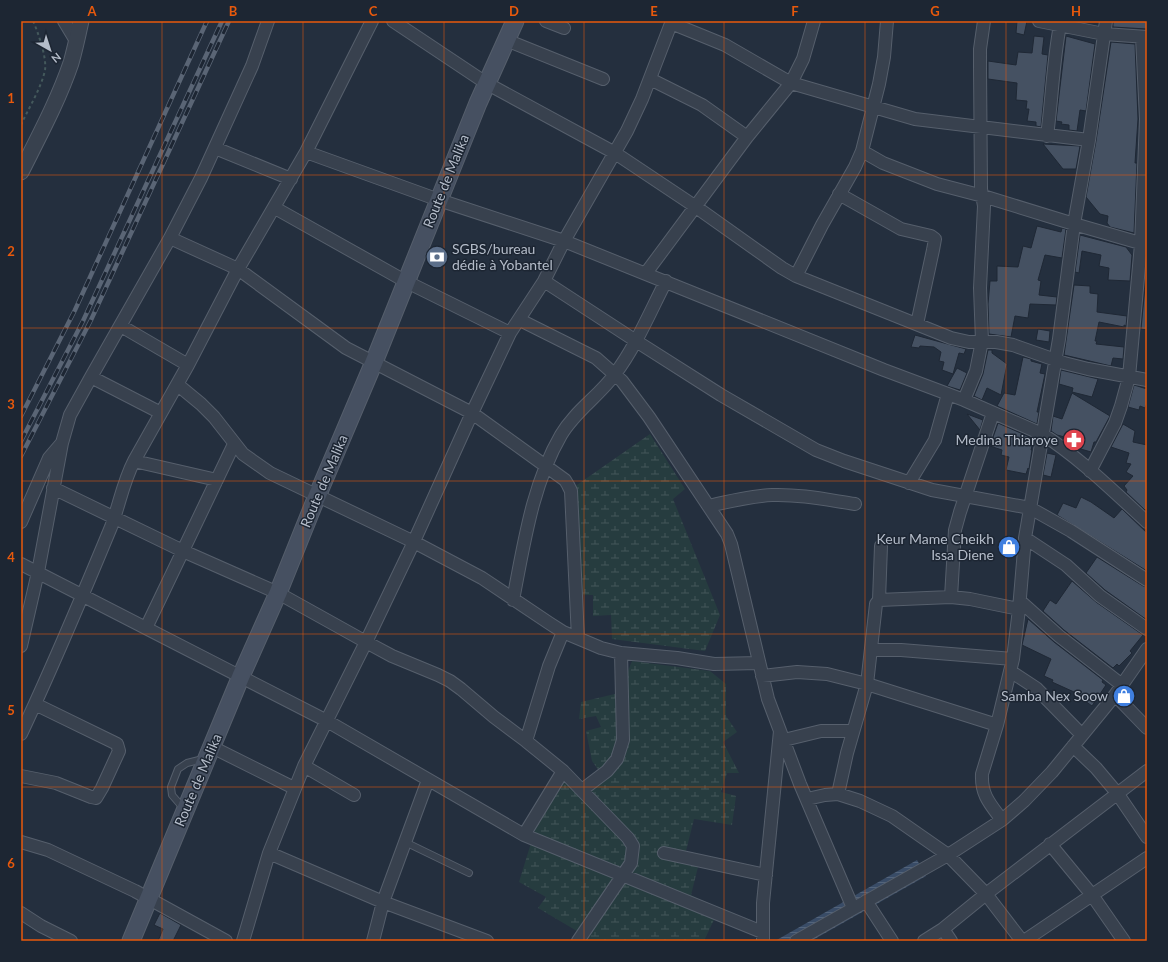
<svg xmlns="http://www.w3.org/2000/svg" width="1168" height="962" font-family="Lato,sans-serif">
<defs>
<pattern id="wetland-marsh" width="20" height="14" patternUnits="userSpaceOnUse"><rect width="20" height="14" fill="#263c3f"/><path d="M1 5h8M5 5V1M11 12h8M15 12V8" fill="none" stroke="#435659"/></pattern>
<pattern id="water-rules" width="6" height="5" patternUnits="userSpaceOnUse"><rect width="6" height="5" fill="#394c67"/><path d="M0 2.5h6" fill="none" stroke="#53647b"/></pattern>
</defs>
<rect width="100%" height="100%" fill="#242f3e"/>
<path fill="url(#wetland-marsh)" d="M650 434 685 489 673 499 720 615 705 651 612 639 611 615 593 616V595H582L574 487Z
M632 661 710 671 726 684V716L737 732 723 742 739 773H727L721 792 736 796 732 825 694 819 684 859 698 867 691 895 719 909 704 941H585L587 937 538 908 546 897 519 882 535 830 567 773 589 793 605 779 592 761 586 731 601 727 596 716 579 719 581 702 619 693Z"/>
<path fill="url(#water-rules)" d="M917 860 926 876 811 941H775Z"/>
<path fill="#455162" stroke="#1f2835" d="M1017 21H1027L1024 35 1016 33Z
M1113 21H1147V29L1113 27Z
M1034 36 1044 37 1042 54 1048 55 1041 127 1036 126V122L1027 121 1029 109H1026L1027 101 1016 100 1017 83 988 79V61L1016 65 1018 52 1032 53Z
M1066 36 1095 44 1086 111 1080 110 1077 131 1069 130V125L1061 124 1062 122 1056 121Z
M1111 42 1135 44 1138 119 1135 163H1137L1134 233 1110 227 1107 223 1108 216 1100 214 1086 197 1096 141Z
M1043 144 1080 146 1076 169H1063Z
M1037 226 1061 232 1062 228 1066 229 1062 258 1045 255 1038 280 1041 281 1039 295 1057 297 1056 305 1030 304 1028 318 1015 316 1011 337 989 334 988 304 990 281H997V266L1018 267 1023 246 1031 248Z
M1080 235 1126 247 1132 255 1130 281 1108 280 1109 268 1099 266 1101 255 1082 251 1079 273 1075 272Z
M1147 266V330L1141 329Z
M1074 285 1090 286V293L1098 294 1097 312 1127 316 1126 326 1124 325V327L1099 322 1095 341H1097L1096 344 1124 347 1123 359 1113 358 1111 366 1064 355Z
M1038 329 1050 331 1049 342 1036 340Z
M915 335 966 349 964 354 959 353 953 374 942 370 944 362 939 361 941 352 934 347 920 346 919 348 911 347Z
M988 350H992V353L1007 364 1001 395 987 388 982 400 974 396 983 374Z
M1023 357 1031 359V361L1042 364 1040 373 1045 374 1037 412H1039L1037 424 997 406 1004 393 1015 395Z
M957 368 967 373 960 390 947 386Z
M1061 370 1098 379 1092 397 1072 392 1073 388 1059 384Z
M1134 385 1147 389V403L1145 408 1140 406 1139 410 1128 407Z
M1072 393 1110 416 1096 442H1094L1091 452 1074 447 1076 440 1057 435 1051 431 1053 416 1062 419Z
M967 414 983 420 980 430Z
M998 423 1034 439 1031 450H1032L1029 469 1028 468 1026 474 1006 470 1009 457 1001 455 1002 450 990 446Z
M1123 424 1135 431 1133 442 1147 445V508L1145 510 1126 492 1127 490 1124 486 1133 476 1126 472 1131 464 1126 463 1129 453 1111 447Z
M1047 453 1056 455 1051 477 1043 475Z
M1081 497 1091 502 1114 518 1122 509 1147 533V571L1057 515 1063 503 1076 508Z
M1097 557 1143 586 1147 587V620L1105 590 1086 573Z
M1072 581 1096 602 1143 635 1130 651 1132 653 1119 666 1117 664 1113 668 1064 630 1043 611 1050 600 1056 604Z
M1028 619 1054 642 1103 680 1102 682 1106 685 1092 706 1074 693V692L1052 682 1053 680 1044 676 1051 659 1022 645Z
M160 913 181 925 173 941H158L163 929 154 925Z"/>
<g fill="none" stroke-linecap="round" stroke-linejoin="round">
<g stroke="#565f6c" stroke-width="8">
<path id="service" d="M184 809 172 795 171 787 178 769 187 763 203 759
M405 842 469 873"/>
</g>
<g stroke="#565f6c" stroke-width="14">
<path id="minor" d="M64 21 76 41
M393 21 486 83 615 153 696 207 782 268 796 276 951 338 969 342H996L1013 345 1064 363 1088 369 1147 380
M546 21 564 28
M1039 21 1104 34 1147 37
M671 23 725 45 791 83 915 119 1089 140
M506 40 603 79
M650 79 702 105 747 137
M1047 136C1052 99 1053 62 1060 25
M215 148 291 179
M862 151 883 163 937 184 983 196 1074 224 1147 245
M306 152 439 200 564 241 884 370 964 400 1042 434C1079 457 1115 493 1147 522
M839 194 901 229 931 236 935 239 933 250 917 324
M275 208 405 281 510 333
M170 238 238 269 346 348 472 413 565 480 568 485 571 491 578 638
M646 273 747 137 791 83 803 59 814 21
M796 276 822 225 855 167 862 151 879 84 884 57 887 21
M544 281 636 341 721 395 816 450 844 461 932 490 1030 508 1071 531 1147 580
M520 320 596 358 622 381 649 417 727 534 731 544 768 699 800 784 853 908
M121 326 188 365
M91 377 161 413
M178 385 201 404 214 417 243 454 270 473 414 542 482 578 549 623 563 632 601 648 621 653 677 658 714 664 759 663
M964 400 976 371 982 341 980 288 984 206 981 189 980 68V49L984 21
M134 461 217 480
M1090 471 1115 423 1121 406 1129 377 1141 244 1146 119 1142 37
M909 483 935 440 948 394
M53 488 183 551 278 593 366 642 392 656 438 675 450 681 461 689 494 717 526 741 563 771 628 838 633 846 631 863 578 941
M709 506C730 501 751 496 772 495 800 494 828 500 855 504
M21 522 49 458 61 444
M1025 538 1066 565 1100 596 1147 629
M21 564 327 721 524 835 762 932
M951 597 955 530 960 512 993 413
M513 600C524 544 532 485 561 435 575 411 599 396 615 374 636 346 650 312 666 281
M879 600 951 597 970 599 1019 609
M1020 601 1059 636 1122 685
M146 628 234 444
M21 646 38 572 62 443 70 415 91 377 170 238 201 178 252 66 268 21
M871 650H901L1013 659
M1010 671 1036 688 1082 735
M762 676 797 672 827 674 867 684 997 725
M1115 695 1147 728
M21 734C53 666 82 597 111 527 119 506 123 482 134 461L188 365 238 269 306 152 372 21
M784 740 821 731H853
M526 741 549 666 563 632
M1073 746 1096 768 1117 793 1147 837
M212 747 294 788
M304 766 354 795
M21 776 56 783 91 797 96 798 102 788 119 751 117 744 113 742 35 704
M582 790 607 771 617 759 623 740 621 653
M838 794 847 753 867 684 876 604 879 600 881 546
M807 799 825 795 838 794 860 801 892 816 948 855 986 894 1022 941
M1002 820C990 804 981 795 982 774L997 725 1013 659 1019 609 1025 538 1059 339 1074 224 1089 140 1106 21
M524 835 563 771
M21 842 48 850 135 891 226 941
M1050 844 1092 895 1124 941
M269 853 383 902 487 941
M664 853 766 875
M866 901 892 941
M21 913 41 926 71 941
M943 929 951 941
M243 941 269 853 304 766 366 642 411 548 472 413 510 333 544 281 564 241 627 131 642 99 672 21
M373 941 383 902 428 780
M763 941V903L780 731
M796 941 948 855 1002 820 1024 801 1052 772 1115 695 1147 649
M924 941 943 929 986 894 1147 771
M1024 941 1147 858"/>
</g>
<g stroke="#565f6c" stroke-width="17">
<path id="tertiary" d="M21 172C39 136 58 101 71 63 75 49 78 35 81 21"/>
</g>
<g stroke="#565f6c" stroke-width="19">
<path id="secondary" d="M131 941 241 676 278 593 315 501 374 362 478 103 515 21"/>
</g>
<path stroke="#44595c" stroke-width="2" stroke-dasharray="3 3" stroke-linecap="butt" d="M21 125C29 107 41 89 45 70 47 58 38 32 33 21"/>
<use href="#service" stroke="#38414e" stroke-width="6"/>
<use href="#minor" stroke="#38414e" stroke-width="12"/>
<use href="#tertiary" stroke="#38414e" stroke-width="15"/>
<use href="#secondary" stroke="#465061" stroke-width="17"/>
<g stroke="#5a6575" stroke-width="4.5">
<path id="rail" d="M21 416 75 310 207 21
M21 441 83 321 222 21
M21 456 91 320 229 21"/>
</g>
<use href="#rail" stroke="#1d2633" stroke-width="3" stroke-dasharray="9" stroke-linecap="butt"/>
</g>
<path fill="none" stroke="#e8590c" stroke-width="1" stroke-opacity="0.55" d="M162 21V941M303 21V941M444 21V941M584 21V941M724 21V941M865 21V941M1006 21V941M21 175H1147M21 328H1147M21 481H1147M21 634H1147M21 787H1147"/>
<defs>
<g id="bank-disc" transform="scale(1.15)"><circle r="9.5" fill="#5c6f8a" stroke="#1d2633"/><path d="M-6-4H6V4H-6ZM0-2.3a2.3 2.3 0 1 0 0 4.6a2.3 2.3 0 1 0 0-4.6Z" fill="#fff"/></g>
<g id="pharmacy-disc" transform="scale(1.15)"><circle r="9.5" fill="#e0444e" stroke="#1d2633"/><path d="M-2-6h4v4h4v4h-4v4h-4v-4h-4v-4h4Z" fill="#fff"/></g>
<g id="shop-disc" transform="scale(1.15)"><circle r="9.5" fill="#3f7fe0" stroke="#1d2633"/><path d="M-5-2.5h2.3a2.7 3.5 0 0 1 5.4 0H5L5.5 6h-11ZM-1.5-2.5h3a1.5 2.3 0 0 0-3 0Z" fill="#fff"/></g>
</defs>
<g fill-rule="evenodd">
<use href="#bank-disc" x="437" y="257"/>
<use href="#pharmacy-disc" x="1074" y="440"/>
<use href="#shop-disc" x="1009" y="547"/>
<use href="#shop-disc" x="1124" y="696"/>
</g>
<g text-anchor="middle" stroke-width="3" stroke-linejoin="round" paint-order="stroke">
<g font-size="14" fill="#b4bcc9" stroke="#1d2633">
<text transform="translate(446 181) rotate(-68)" y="5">Route de Malika</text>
<text transform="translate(324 481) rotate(-67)" y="5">Route de Malika</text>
<text transform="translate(198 780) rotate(-67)" y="5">Route de Malika</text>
</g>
<g font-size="14" fill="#b4bcc9" stroke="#1d2633" text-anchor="end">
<text x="452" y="254" text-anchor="start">SGBS/bureau<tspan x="452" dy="16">dédie à Yobantel</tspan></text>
<text x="1058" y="445">Medina Thiaroye</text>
<text x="994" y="544">Keur Mame Cheikh<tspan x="994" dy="16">Issa Diene</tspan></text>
<text x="1108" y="701">Samba Nex Soow</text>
</g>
</g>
<rect width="1168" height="962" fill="none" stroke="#1d2633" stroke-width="44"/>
<g transform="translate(50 50) rotate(141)" stroke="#1d2633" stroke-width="3" paint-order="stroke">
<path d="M0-3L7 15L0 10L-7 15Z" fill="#b4bcc9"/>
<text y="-6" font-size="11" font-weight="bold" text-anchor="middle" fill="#b4bcc9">N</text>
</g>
<rect x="22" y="22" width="1124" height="918" fill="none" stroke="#e8590c" stroke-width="1.5"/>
<g font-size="13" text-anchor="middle" font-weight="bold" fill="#e8590c">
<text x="92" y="16">A</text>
<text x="233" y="16">B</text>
<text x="373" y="16">C</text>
<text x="514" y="16">D</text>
<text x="654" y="16">E</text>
<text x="795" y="16">F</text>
<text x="935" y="16">G</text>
<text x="1076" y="16">H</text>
<text x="11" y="103">1</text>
<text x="11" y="256">2</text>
<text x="11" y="409">3</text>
<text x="11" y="562">4</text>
<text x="11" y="715">5</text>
<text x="11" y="868">6</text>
</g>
</svg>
